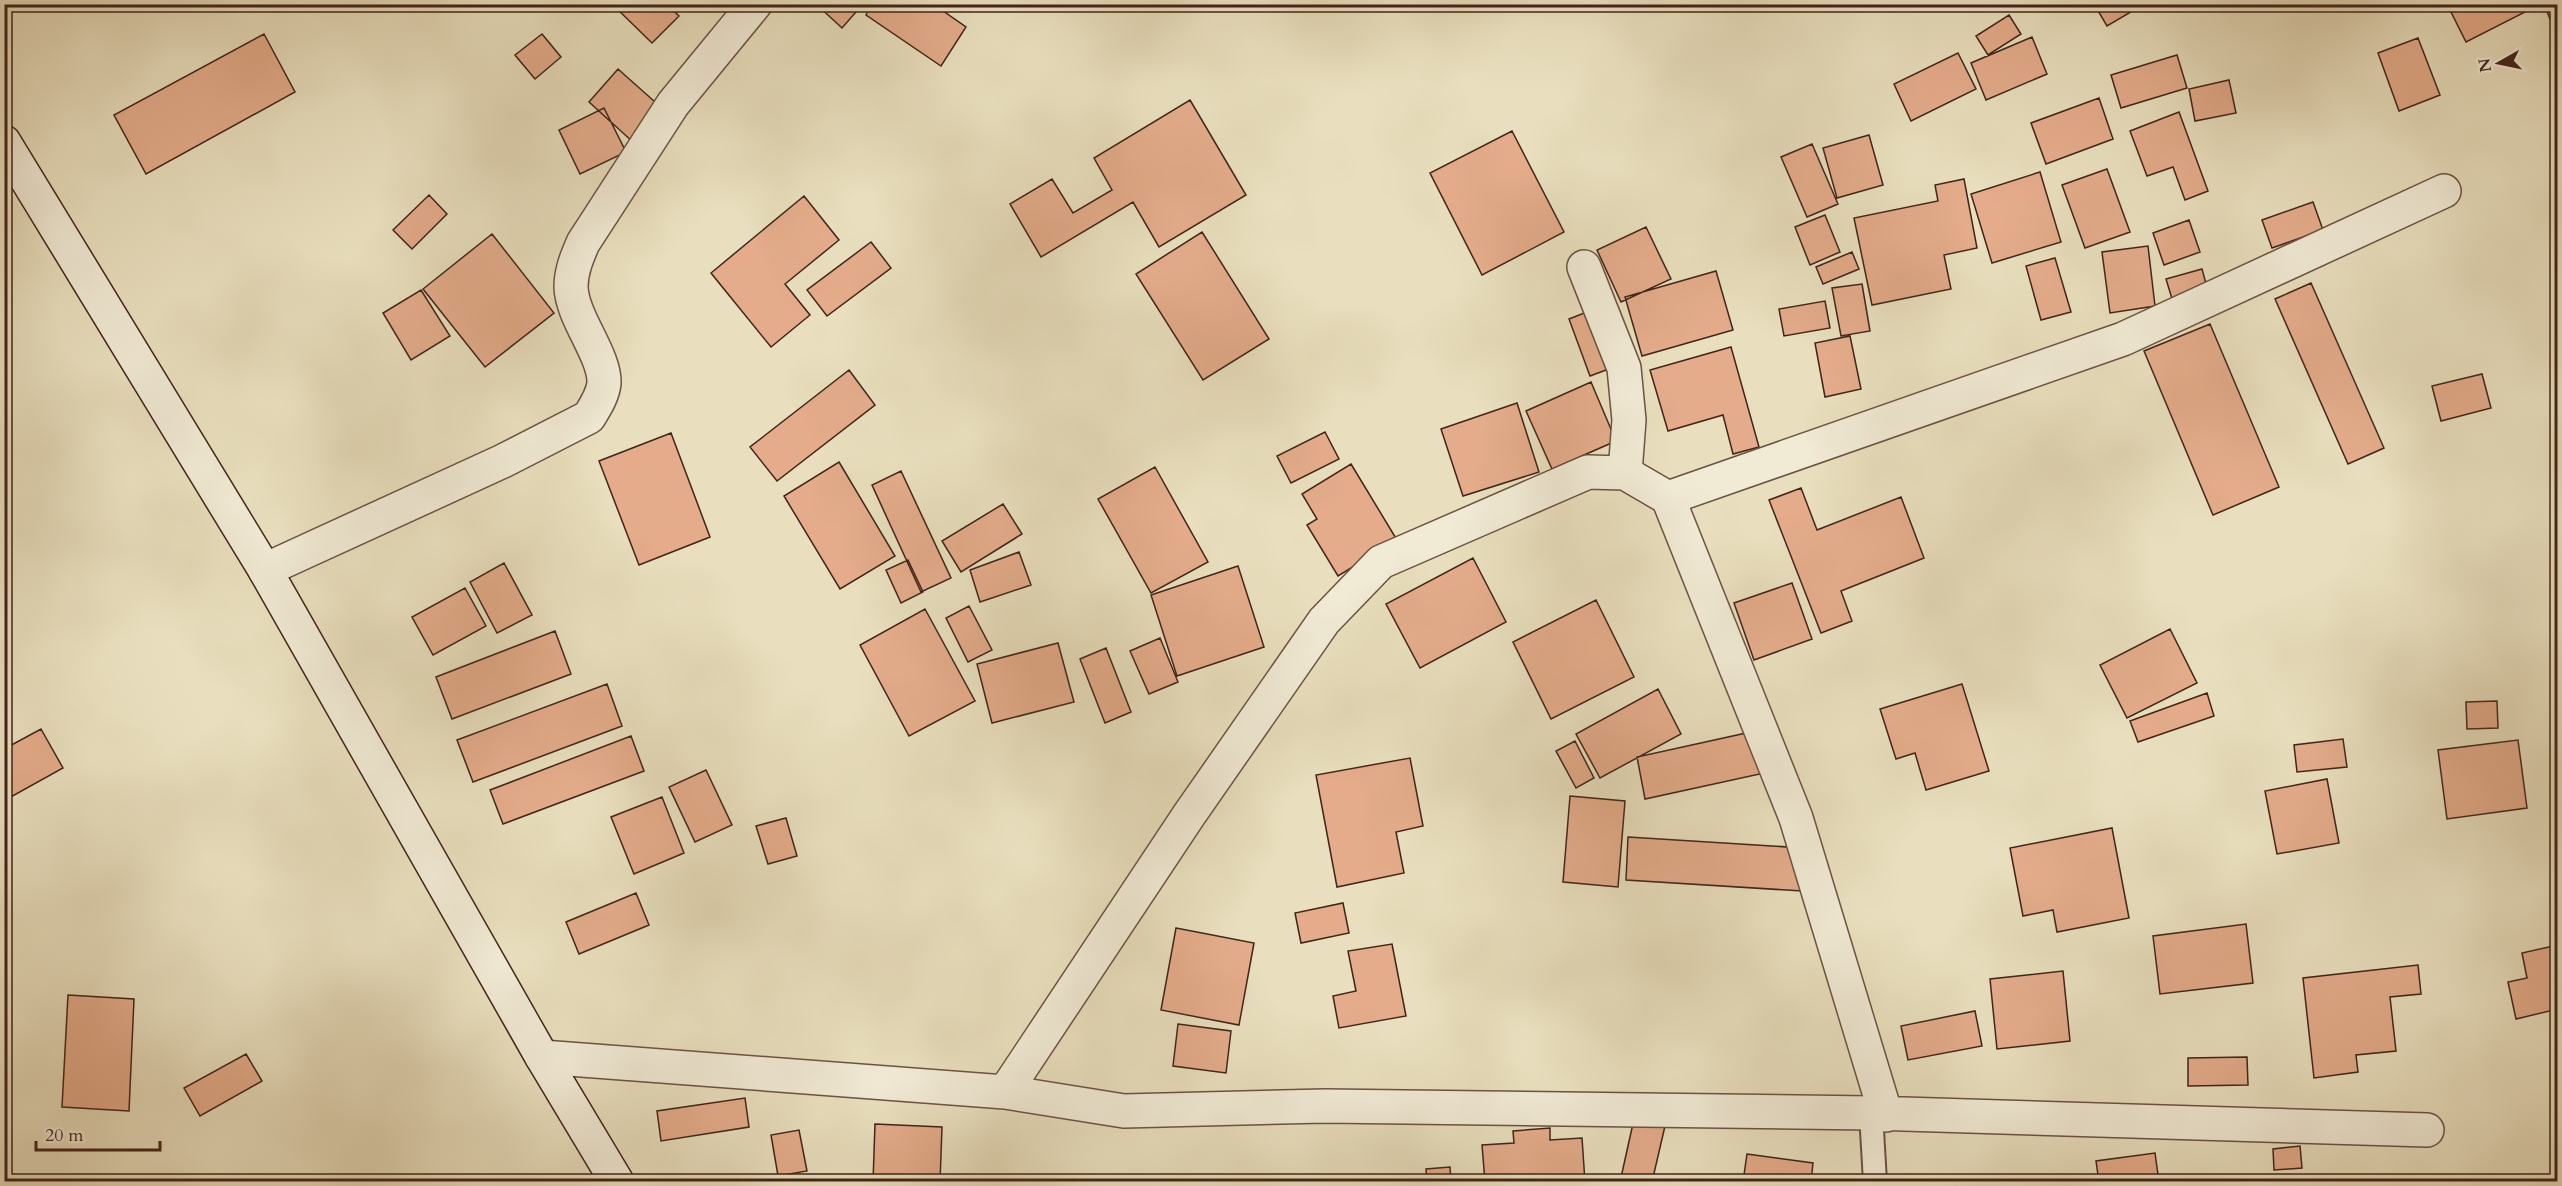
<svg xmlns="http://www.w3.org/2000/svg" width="2562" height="1186" font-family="Cardo,serif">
<rect width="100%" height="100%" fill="#e9dfbe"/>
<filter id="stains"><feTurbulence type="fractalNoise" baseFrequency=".00333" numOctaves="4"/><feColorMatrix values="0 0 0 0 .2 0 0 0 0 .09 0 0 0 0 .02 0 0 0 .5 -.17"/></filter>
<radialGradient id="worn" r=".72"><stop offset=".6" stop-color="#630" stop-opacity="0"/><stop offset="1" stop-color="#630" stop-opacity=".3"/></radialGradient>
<path fill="#e4ac8b" stroke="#412419" stroke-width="1.5" d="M612 4H667L679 16 652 43Z
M816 4H863L842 28Z
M872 4H933L966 27 941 66 866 15Z
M2094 4H2140L2141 6 2107 26Z
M2452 4H2526L2529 10 2466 42 2448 6Z
M2544 4H2558V28L2554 29Z
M2009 15 2021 34 1988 55 1976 36Z
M264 34 295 92 146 174 114 115Z
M542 34 561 57 535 79 515 55Z
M2032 37 2047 74 1986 100 1971 63Z
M2418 38 2440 95 2399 111 2378 53Z
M1958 53 1976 89 1911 121 1894 84Z
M2177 55 2187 88 2121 108 2111 75Z
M618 69 664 110 634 143 589 102Z
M2229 80 2236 113 2195 121 2189 89Z
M2099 98 2113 139 2046 164 2031 123Z
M1190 100 1246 195 1159 247 1133 202 1041 257 1010 204 1052 179 1073 213 1112 190 1094 158Z
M604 108 626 152 580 174 559 130Z
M2179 112 2208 191 2185 200 2173 167 2147 176 2130 131Z
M1512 131 1564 232 1482 275 1430 173Z
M1869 135 1883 185 1837 198 1823 148Z
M1812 144 1838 204 1807 217 1781 157Z
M2107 169 2130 232 2085 248 2062 185Z
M2040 172 2061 242 1992 263 1971 194Z
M1964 179 1977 248 1944 255 1951 289 1872 305 1854 218 1938 201 1935 185Z
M429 195 447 214 412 249 393 230Z
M804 196 839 240 785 284 810 315 771 347 711 273Z
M2313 202 2323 230 2272 248 2262 220Z
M1825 215 1840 252 1810 265 1795 227Z
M2189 220 2200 252 2164 265 2153 233Z
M1646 227 1671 279 1621 302 1597 250Z
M1202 232 1269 339 1203 380 1136 274Z
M492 234 554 313 485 367 423 289Z
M871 242 891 268 827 316 807 290Z
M2148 246 2155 306 2110 313 2102 252Z
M1852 252 1859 269 1823 284 1816 267Z
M2055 258 2071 312 2041 320 2026 266Z
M2202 269 2208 291 2173 302 2166 279Z
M1716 271 1733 330 1642 356 1625 297Z
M2311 283 2384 448 2348 464 2275 299Z
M1862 284 1870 331 1841 336 1832 288Z
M421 290 450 336 411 360 383 313Z
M1825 301 1830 328 1784 336 1779 309Z
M1592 310 1614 367 1590 376 1569 319Z
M2210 324 2279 487 2213 515 2144 351Z
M1850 336 1861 389 1825 397 1815 343Z
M1731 347 1759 447 1733 454 1723 415 1668 431 1650 370Z
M849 370 875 405 777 481 750 447Z
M2482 374 2491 408 2441 421 2432 386Z
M1591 382 1616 441 1552 469 1526 411Z
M1517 403 1539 472 1463 496 1441 429Z
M1325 432 1339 459 1291 483 1277 456Z
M671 433 710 537 639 565 599 461Z
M839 462 895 556 840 589 784 496Z
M1351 464 1397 540 1338 576 1307 525 1317 519 1302 494Z
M1155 467 1208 562 1151 593 1098 499Z
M901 471 951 578 921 592 872 485Z
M1801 488 1817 530 1901 497 1924 558 1841 591 1852 621 1821 633 1769 500Z
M1003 504 1022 534 961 572 942 541Z
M1019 552 1031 585 980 602 970 570Z
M1473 558 1506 622 1420 668 1386 604Z
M908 560 923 592 901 603 886 570Z
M504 563 532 615 497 633 470 582Z
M1238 566 1264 647 1177 676 1151 595Z
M1792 583 1812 639 1754 660 1734 603Z
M465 588 486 626 433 655 412 617Z
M1596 600 1634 677 1551 719 1513 642Z
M969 606 992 650 968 662 946 618Z
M925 609 975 701 909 736 860 645Z
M2170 629 2197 683 2127 718 2100 665Z
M555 631 571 674 452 719 436 677Z
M1160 638 1178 682 1149 694 1130 651Z
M1058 643 1074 702 992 723 977 664Z
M1106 648 1131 712 1105 723 1080 659Z
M607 684 622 726 473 782 457 740Z
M1962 684 1989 771 1926 790 1915 753 1896 759 1880 709Z
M1658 689 1681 734 1600 778 1576 734Z
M2207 693 2214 716 2138 742 2130 721Z
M2497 701 2498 728 2467 729 2466 702Z
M41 729 63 768 9 798 4 789V749Z
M1760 730 1769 772 1645 799 1637 757Z
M631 736 644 771 503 824 490 790Z
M2343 739 2347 767 2297 772 2294 745Z
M2518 740 2527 808 2447 819 2438 750Z
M1575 741 1594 778 1576 788 1556 751Z
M1410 758 1423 826 1396 832 1404 873 1337 887 1316 775Z
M706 770 732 825 695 842 669 787Z
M2327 779 2339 843 2277 854 2265 791Z
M1570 796 1625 801 1618 887 1563 882Z
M662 797 684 853 634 874 611 817Z
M786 818 797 856 768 864 756 826Z
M2112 828 2129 918 2057 932 2053 910 2023 916 2010 848Z
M1628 837 1804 848 1802 891 1626 880Z
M636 893 649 925 579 954 566 922Z
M1343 903 1349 933 1301 943 1295 913Z
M2246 924 2253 983 2160 994 2153 936Z
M1176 928 1254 943 1239 1025 1161 1010Z
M1392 944 1406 1016 1339 1028 1333 996 1356 991 1348 951Z
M2558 945V1009L2516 1019 2508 982 2527 978 2522 953Z
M2418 965 2421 994 2390 997 2396 1051 2356 1055 2358 1072 2314 1078 2303 978Z
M2063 971 2070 1041 1997 1049 1990 979Z
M68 995 134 999 129 1111 62 1107Z
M1975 1011 1982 1046 1908 1060 1901 1026Z
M1178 1024 1231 1031 1226 1073 1173 1066Z
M246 1054 262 1081 200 1116 184 1088Z
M2247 1057 2248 1085 2188 1086V1058Z
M745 1098 749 1127 661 1141 657 1111Z
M1634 1119 1665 1126 1652 1182H1620Z
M875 1124 942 1127 940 1182H873Z
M1550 1128V1140L1582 1138 1585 1182H1485L1482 1145 1514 1143 1513 1131Z
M799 1130 807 1171 778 1176 771 1135Z
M2300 1146 2302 1168 2274 1170 2273 1149Z
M2155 1153 2159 1182H2099L2096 1161Z
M1747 1154 1813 1163 1811 1182H1743Z
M1450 1167 1451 1182H1427L1426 1169Z"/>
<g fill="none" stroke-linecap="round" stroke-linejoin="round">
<g stroke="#6b5342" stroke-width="26">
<path id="lane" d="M1871 1113 1875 1182"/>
</g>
<g stroke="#6b5342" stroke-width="36">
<path id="street" d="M1584 267 1624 368 1629 420 1625 473
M1668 498 2123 339 2444 191
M265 570 503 461 589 417C595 407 603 395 604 383 605 355 572 318 571 287 571 271 577 257 583 243L673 104 755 4
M542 1057 1005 1092 1189 815 1324 621 1381 562 1588 472 1625 473 1668 498 1796 818 1886 1115
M1005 1092 1124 1111 1325 1106 1871 1113 2427 1130"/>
</g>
<g stroke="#412419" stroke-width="36">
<path id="secondary" d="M4 142 265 570 542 1057 617 1182"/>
</g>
<use href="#lane" stroke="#f1ead5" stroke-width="22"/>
<use href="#street" stroke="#f1ead5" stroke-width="33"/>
<use href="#secondary" stroke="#f1ead5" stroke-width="33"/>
</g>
<rect width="2562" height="1186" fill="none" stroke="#e9dfbe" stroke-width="24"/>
<rect x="6" y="6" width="2550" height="1174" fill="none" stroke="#412419" stroke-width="3"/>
<rect x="12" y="12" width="2538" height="1162" fill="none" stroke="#412419" stroke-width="1.5"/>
<g transform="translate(2499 63) rotate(261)" stroke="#f1ead5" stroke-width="4.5" paint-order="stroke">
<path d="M0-4.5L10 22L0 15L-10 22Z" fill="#412419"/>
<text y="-9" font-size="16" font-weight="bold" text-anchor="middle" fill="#412419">N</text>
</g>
<path d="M36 1141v9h124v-9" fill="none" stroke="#412419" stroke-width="3"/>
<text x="45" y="1141" font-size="18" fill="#412419" stroke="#f1ead5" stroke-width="4.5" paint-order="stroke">20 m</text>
<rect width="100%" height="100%" filter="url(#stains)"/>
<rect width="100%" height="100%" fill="url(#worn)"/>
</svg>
